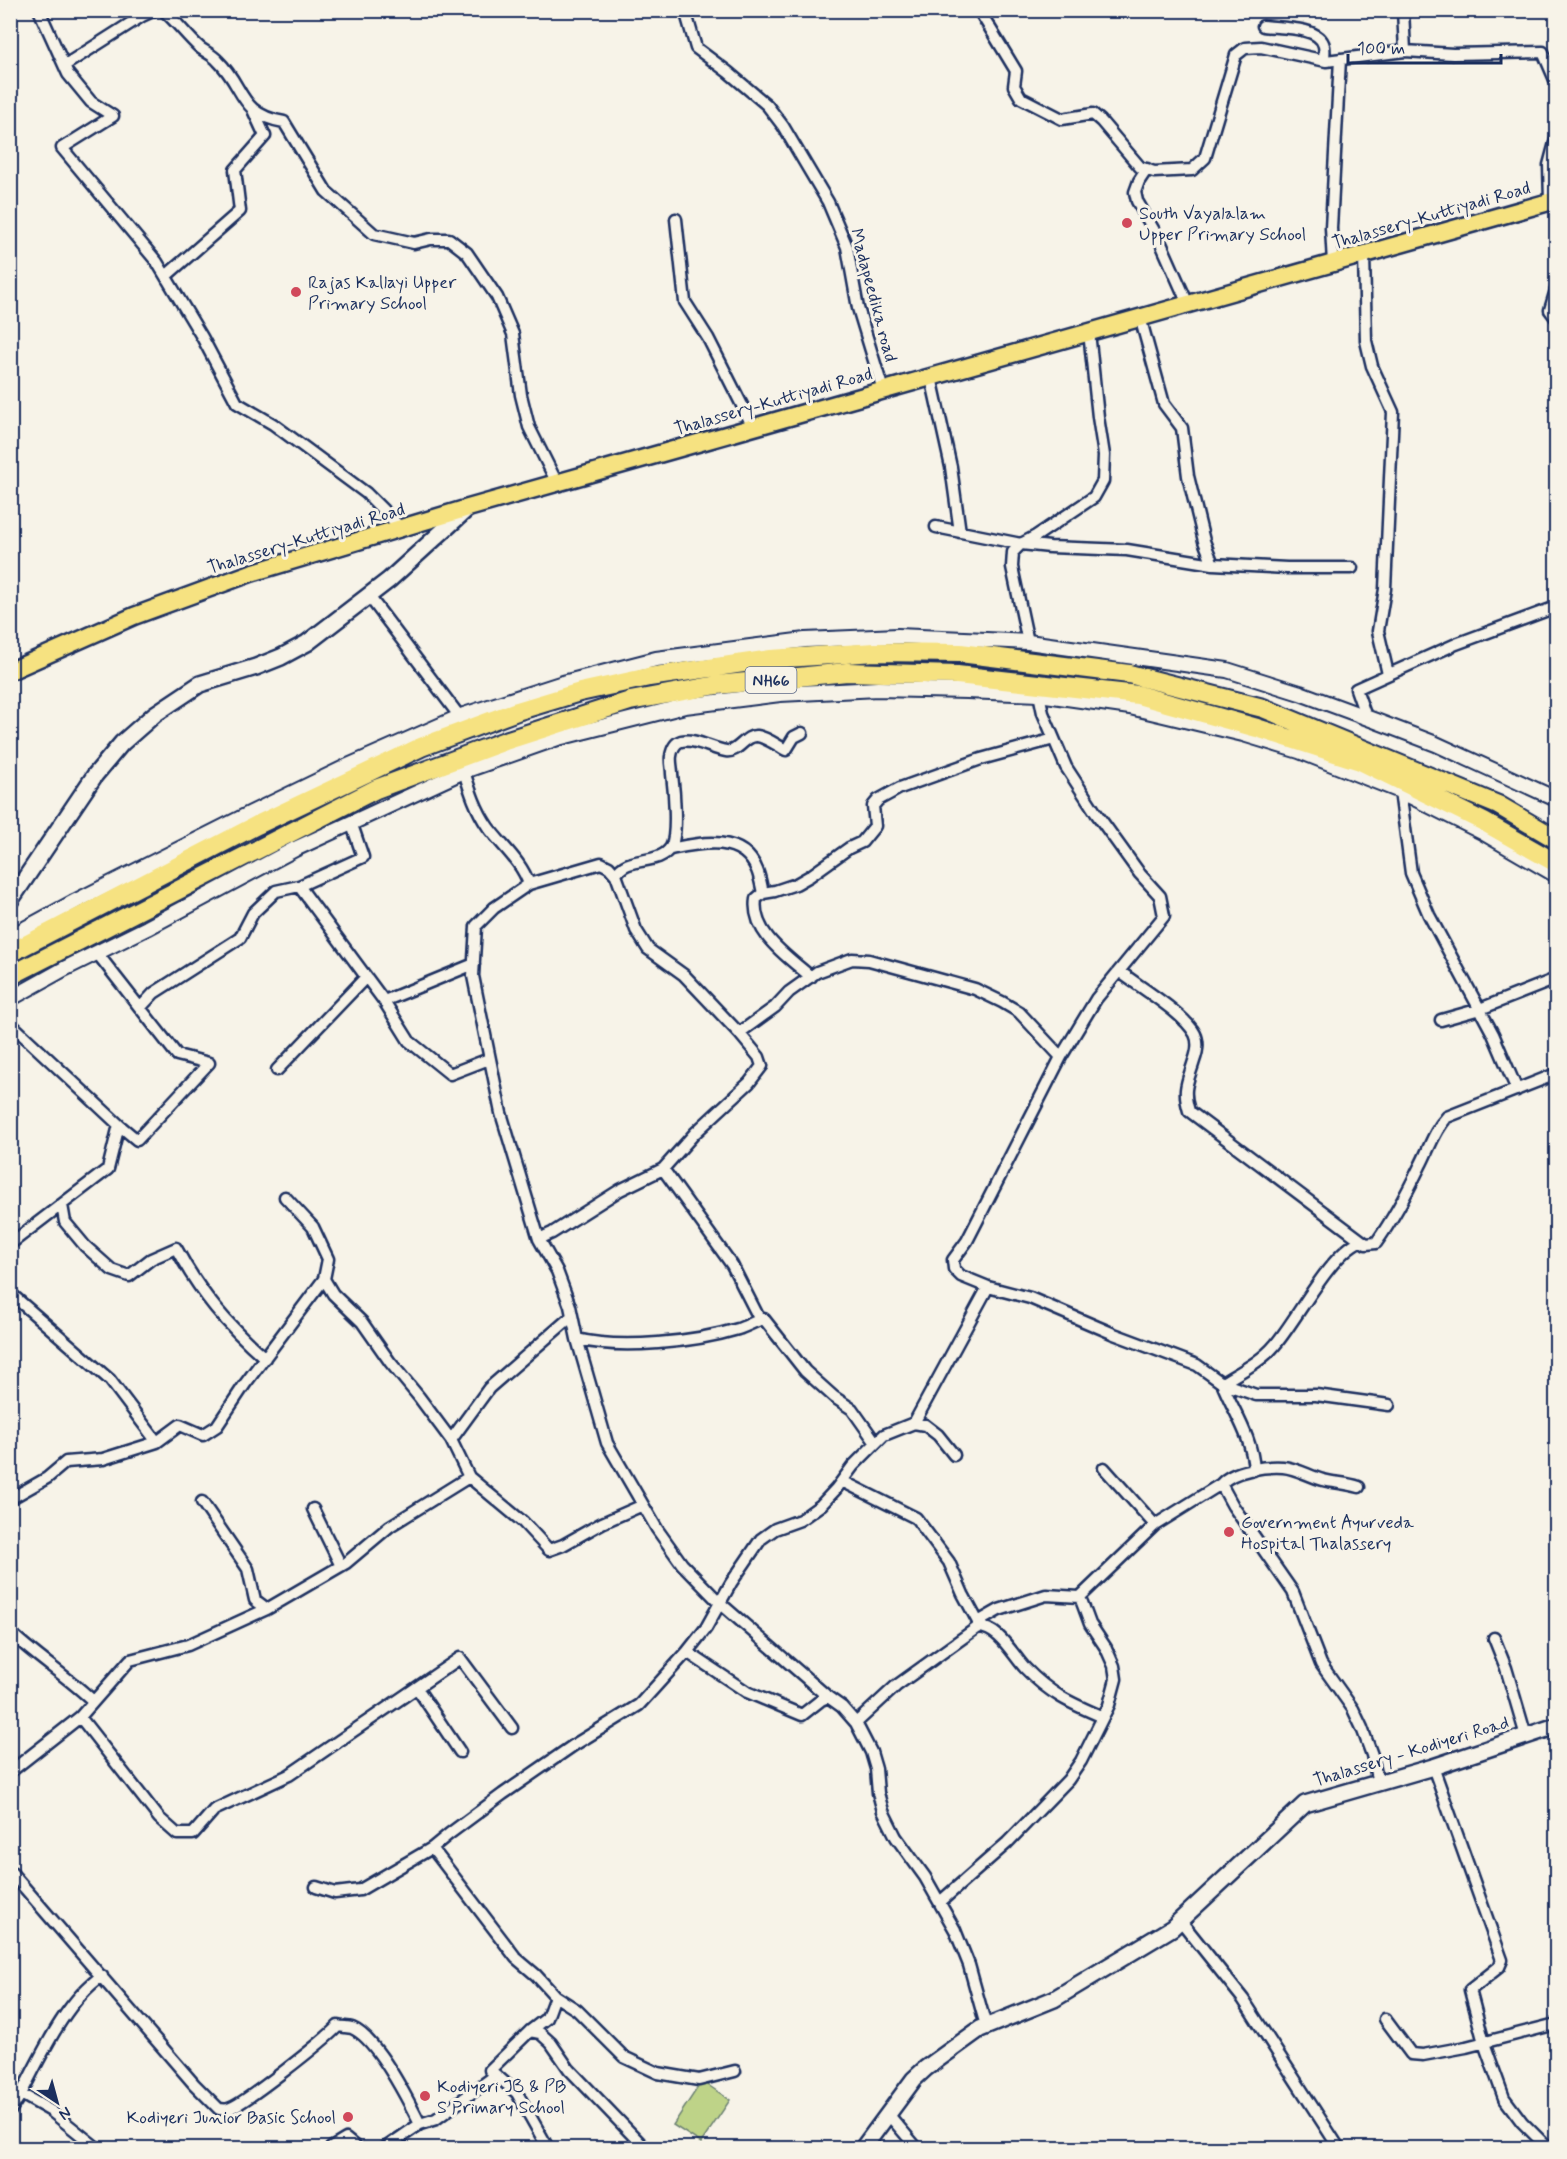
<svg xmlns="http://www.w3.org/2000/svg" width="1567" height="2159" font-family="Mynerve,sans-serif">
<rect width="100%" height="100%" fill="#f7f3e8"/>
<filter id="ink" filterUnits="userSpaceOnUse"><feTurbulence type="fractalNoise" baseFrequency=".0167" numOctaves="2"/><feDisplacementMap in="SourceGraphic" scale="12" xChannelSelector="R" yChannelSelector="G"/><feConvolveMatrix kernelMatrix="1 2 1 2 8 2 1 2 1" color-interpolation-filters="sRGB"/></filter>
<g filter="url(#ink)">
<path fill="#bed388" stroke="#6c8173" stroke-width="1.5" d="M702 2081 730 2100 701 2143 673 2125Z"/>
<g fill="none" stroke-linecap="round" stroke-linejoin="round">
<g stroke="#1b2f5e" stroke-width="15">
<path id="minor" d="M39 10 68 74 91 102 113 116 62 148 157 262 202 337 237 403 273 424 366 493 401 528
M163 10C176 21 186 35 199 47 205 52 213 55 218 61 245 87 238 114 284 122L326 191 374 234 414 243 431 239H449L467 253 497 297 513 334 521 395 529 427 557 483
M685 10 696 48 728 72 767 105 783 126 828 202 847 247 858 308 883 390
M979 10 1016 71 1014 86 1021 98 1062 119 1093 114 1101 121 1140 167 1154 172 1192 170 1205 158 1236 55 1245 48 1261 47 1326 61 1405 51 1403 10
M1263 26C1279 28 1320 26 1324 46 1325 50 1324 56 1324 60
M1405 51 1453 54 1543 52 1556 82
M65 65 142 16 155 10
M1147 169 1139 181 1135 192 1137 201 1160 241 1188 304
M1550 201 1549 165 1556 139
M676 219 685 302 708 338 753 427
M1364 254 1366 341 1372 366 1393 412 1385 589 1378 631 1388 674
M1333 263 1331 228 1340 59
M166 276 240 211 235 170 265 136 253 110
M1556 290 1550 310 1556 318
M1140 317 1164 404 1182 428 1188 476 1204 541 1213 564
M931 377 951 467 960 532
M936 527 1021 544 1050 547 1127 550 1213 564 1287 568H1352
M368 595 460 717
M1028 642 1012 567 1013 552 1021 544 1036 536 1094 497 1103 481 1104 455 1098 417 1089 332
M1039 694 1043 713 1066 767 1096 813 1140 874 1160 896 1164 916 1096 999 1061 1057 967 1241 953 1260 954 1269 961 1276 988 1287 1030 1298 1114 1334 1197 1365 1222 1383 1256 1395H1316L1389 1405
M1366 717 1356 689 1456 644 1556 607
M802 733 794 737 786 750C778 746 766 737 757 736 744 735 739 753 726 751 712 749 695 738 681 741 675 743 672 750 671 756 670 761 672 768 672 774 674 790 678 834 671 847 658 867 627 854 616 875L636 930 648 949 684 975 739 1033 775 1007 789 992 817 972 852 959 869 960 975 989 1002 1002 1019 1012 1061 1057
M464 771C470 791 476 810 488 827 502 846 521 861 529 884L494 908 476 926 473 976 501 1113 539 1239 557 1271 570 1306 577 1339C621 1350 695 1342 738 1329 747 1326 755 1321 764 1319L805 1371 834 1397 852 1409 876 1443
M1400 791 1411 873 1429 915 1493 1034 1517 1090
M670 849C700 843 742 833 757 870 760 877 761 885 763 893
M529 884 601 863 609 867 616 875
M299 886 384 1001 474 964
M97 953 177 1055 209 1063 137 1140 119 1125
M1119 971C1138 986 1184 1013 1195 1034 1199 1042 1197 1053 1194 1061 1188 1081 1182 1089 1189 1111L1366 1244 1376 1243C1393 1219 1407 1193 1420 1166 1429 1149 1434 1131 1447 1117L1556 1074
M811 977C787 956 751 933 756 899L763 893 775 891 796 884 810 876 849 848 862 842 875 826 873 806 878 800 900 788 981 759 1054 739
M384 1001 409 1041 450 1074 489 1059
M141 1007 154 993 240 938 253 913 276 891 299 886 363 857 351 822
M1441 1020 1480 1009 1556 979
M10 1023 119 1125 108 1169 10 1244
M277 1070 366 977
M663 1169 732 1265 760 1320
M285 1197 313 1227 328 1259 324 1279 333 1294 362 1322 390 1362 419 1397 451 1440
M62 1205 65 1222 85 1246 112 1270 129 1276 151 1259 176 1248C200 1293 227 1325 265 1358
M539 1239 552 1233 620 1190 663 1169 695 1133 749 1083 762 1066 759 1057 739 1033
M10 1293 110 1380 157 1442 180 1425 203 1435 217 1426 245 1384 324 1279
M577 1339 607 1443 657 1529 682 1564 720 1603 828 1697
M1222 1383C1240 1372 1262 1361 1275 1345 1298 1318 1329 1255 1360 1241
M1222 1383C1234 1413 1252 1436 1254 1470
M914 1423 988 1287
M954 1455 938 1435 925 1425 914 1423 884 1435 853 1466 836 1489 821 1505 800 1520 775 1529 761 1539 731 1583 706 1628 687 1652 747 1692 802 1715 821 1700 828 1697 842 1707 856 1723 871 1752 876 1769 878 1793 883 1811 896 1837 925 1877 955 1930 969 1965 986 2026
M1104 1468 1155 1525
M469 1477 523 1522 549 1550 563 1545 602 1523 643 1505
M842 1481 916 1518 949 1562 963 1594 978 1622V1626
M1359 1487C1347 1483 1335 1483 1323 1480 1309 1476 1296 1468 1283 1467 1265 1466 1233 1470 1221 1484L1233 1506 1293 1592 1321 1664 1353 1709 1362 1728 1372 1755 1378 1783
M10 1499 47 1478 66 1462 103 1459 157 1442
M202 1502 248 1569 255 1600 267 1609
M313 1509 341 1566
M978 1622 999 1610 1046 1595 1080 1597 1155 1525 1221 1484
M10 1632C36 1657 67 1676 93 1701
M1494 1638 1506 1668 1526 1736
M417 1688 460 1752
M80 1717 159 1818 177 1834H193L214 1810 289 1775 460 1658 512 1728
M856 1723 896 1686 978 1627C999 1627 1012 1654 1025 1668 1050 1694 1070 1703 1103 1717
M1433 1767 1502 1960 1499 1967 1470 1990 1484 2043 1504 2098 1522 2122 1548 2148
M10 1772 80 1717 130 1660 188 1645 267 1609 346 1563 390 1526 469 1477 451 1440 489 1388 572 1316
M432 1848 516 1958 536 1975 555 1996 547 2018 530 2031 490 2070 517 2093 548 2148
M10 1871 194 2084 219 2109C222 2109 225 2110 228 2109 242 2106 325 2040 338 2026 342 2027 348 2027 352 2028 377 2038 408 2100 420 2124
M316 1887 335 1893 360 1890 432 1848 449 1834 503 1794 574 1745 639 1705 687 1652
M940 1902 1007 1843 1068 1780 1081 1761 1109 1705 1116 1679 1114 1666 1106 1648 1090 1624 1080 1597
M1180 1920 1243 1999 1339 2148
M555 1996 577 2010 624 2057 658 2073 699 2080 735 2071
M1385 2019 1411 2054 1423 2055 1466 2047 1556 2024
M530 2031 540 2033 551 2043 569 2069 645 2148
M21 2094C41 2056 66 2000 102 1976
M10 2111 21 2094 51 2111 97 2148
M888 2114 917 2148
M331 2148 346 2139 357 2148
M385 2148 420 2124 436 2119 496 2075"/>
</g>
<g stroke="#1b2f5e" stroke-width="18">
<path id="tertiary" d="M10 937 76 901 251 813 346 767 464 715 563 683 656 659 805 640 898 636 1028 642 1227 670 1300 693 1376 721 1436 744 1556 799
M10 999 64 969 147 928 295 849 464 771 558 738 685 706 780 694 878 689 967 691 1039 694 1130 707 1243 734 1299 751 1400 791 1482 832 1556 875"/>
</g>
<g stroke="#1b2f5e" stroke-width="20">
<path id="secondary" d="M10 901 95 775 122 743 155 714 200 684 256 667 281 657 307 643 389 580 468 508
M863 2148 914 2079 926 2068 980 2029 1054 1999 1172 1928 1305 1804 1433 1767 1556 1726"/>
</g>
<g stroke="#1b2f5e" stroke-width="21">
<path id="primary" d="M10 671 134 616 251 573 468 508 1556 200"/>
</g>
<g stroke="#1b2f5e" stroke-width="22">
<path id="trunk" d="M10 953 257 825 421 747 517 711 580 692 649 677 771 659 875 652 960 653 1129 674 1263 708 1498 805 1556 839
M10 976 376 789 505 741 630 701 717 685 847 672 957 675 1138 695 1257 728 1360 761 1484 822 1556 863"/>
</g>
<use href="#minor" stroke="#f7f3e8" stroke-width="10"/>
<use href="#tertiary" stroke="#f7f3e8" stroke-width="14"/>
<use href="#secondary" stroke="#f7f3e8" stroke-width="15"/>
<use href="#primary" stroke="#f6e281" stroke-width="16"/>
<use href="#trunk" stroke="#f6e281" stroke-width="18"/>
</g>
</g>
<g fill="#d1495b" stroke="#f7f3e8" stroke-width="2">
<circle cx="1127" cy="223" r="6"/>
<circle cx="296" cy="292" r="6"/>
<circle cx="1229" cy="1532" r="6"/>
<circle cx="425" cy="2096" r="6"/>
<circle cx="348" cy="2117" r="6"/>
</g>
<g text-anchor="middle" stroke-width="6" stroke-linejoin="round" paint-order="stroke">
<rect fill="#f7f3e8" stroke="#5d6a87" stroke-width="1.5" x="745.5" y="667" width="51" height="26" rx="4.5"/>
<g font-size="16" font-weight="bold" fill="#1b2f5e">
<text x="771" y="686">NH66</text>
</g>
<g font-size="18" fill="#1b2f5e" stroke="#f7f3e8" text-anchor="start">
<text x="1139" y="219">South Vayalalam<tspan x="1139" dy="21">Upper Primary School</tspan></text>
<text x="308" y="288">Rajas Kallayi Upper<tspan x="308" dy="21">Primary School</tspan></text>
<text x="1241" y="1528">Government Ayurveda<tspan x="1241" dy="21">Hospital Thalassery</tspan></text>
<text x="437" y="2092">Kodiyeri JB &amp; PB<tspan x="437" dy="21">S Primary School</tspan></text>
<text x="336" y="2123" text-anchor="end">Kodiyeri Junior Basic School</text>
</g>
<g font-size="18" fill="#1b2f5e" stroke="#f7f3e8">
<text transform="translate(1431 215) rotate(-16)" y="6">Thalassery-Kuttiyadi Road</text>
<text transform="translate(874 295) rotate(75)" y="6">Madapeedika road</text>
<text transform="translate(773 401) rotate(-16)" y="6">Thalassery-Kuttiyadi Road</text>
<text transform="translate(306 538) rotate(-17)" y="6">Thalassery-Kuttiyadi Road</text>
<text transform="translate(1411 1751) rotate(-17)" y="6">Thalassery - Kodiyeri Road</text>
</g>
</g>
<rect width="1567" height="2159" fill="none" stroke="#f7f3e8" stroke-width="36"/>
<rect x="18" y="18" width="1531" height="2123" fill="none" stroke="#1b2f5e" stroke-width="2" filter="url(#ink)"/>
<g transform="translate(57 2102) rotate(144)" stroke="#f7f3e8" stroke-width="4.5" paint-order="stroke">
<path d="M0-4.5L10 22L0 15L-10 22Z" fill="#1b2f5e"/>
<text y="-9" font-size="16" font-weight="bold" text-anchor="middle" fill="#1b2f5e">N</text>
</g>
<path d="M1348 54v9h153v-9" fill="none" stroke="#1b2f5e" stroke-width="3"/>
<text x="1357" y="54" font-size="18" fill="#1b2f5e" stroke="#f7f3e8" stroke-width="4.5" paint-order="stroke">100 m</text>
</svg>
